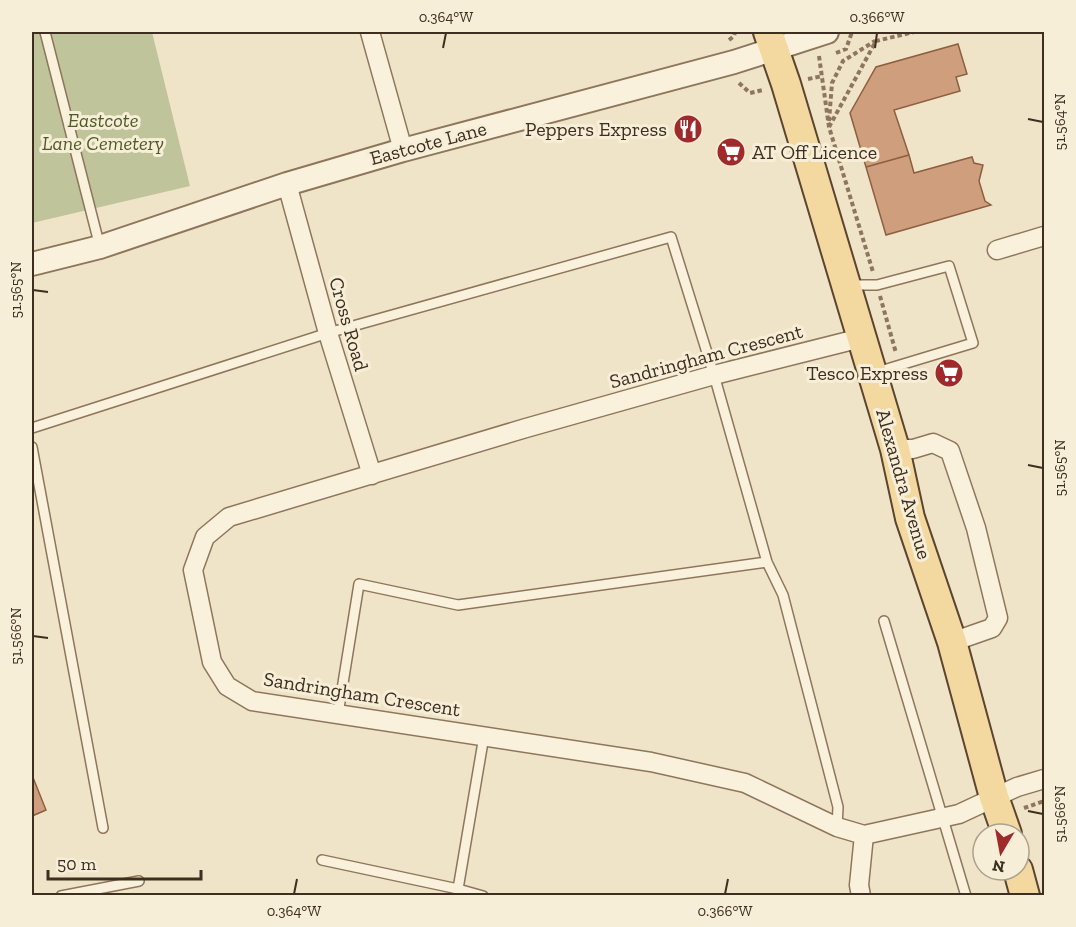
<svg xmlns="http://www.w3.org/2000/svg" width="1076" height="927" font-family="'Zilla Slab',serif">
<rect width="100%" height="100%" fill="#f0e4c8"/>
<path fill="#bfc49a" d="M32 32H152L190 186 32 223Z"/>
<path fill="#cf9f7d" stroke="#8d5f41" stroke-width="1.5" d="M958 44 967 74 956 77 960 91 894 110 909 155 866 167 850 113 876 67Z
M909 155 914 173 972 157 974 163 983 165 979 181 985 201 991 205 886 235 866 167Z
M32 775 46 810 32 816Z"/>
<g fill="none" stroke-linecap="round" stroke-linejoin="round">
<g stroke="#8d765c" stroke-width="12">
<path id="service" d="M45 32 100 247
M850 285H877L949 266 973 343 877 372
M32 428 328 333 671 237 714 375 767 562 783 595 838 807 837 827
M32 447 103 828
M884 621 966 896
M338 714 359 584 458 605 767 562
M322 860 458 889 484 736
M458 889 483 896
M61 896 139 881"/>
</g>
<g stroke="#8d765c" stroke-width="21">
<path id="minor" d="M370 32 403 150
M287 184 328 333 372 475
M997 250 1044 236
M861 338 714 375 526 428 229 517 205 537 193 570 212 662 227 686 252 701 651 762 745 783 837 827 864 835 959 814 1017 787 1044 779
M895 449H913L933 443 950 451 976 528 998 618 992 628 952 642
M861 896 859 885 864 835"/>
</g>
<g stroke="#8d765c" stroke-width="26">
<path id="tertiary" d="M32 264 100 247 287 184 403 150 734 62 827 32"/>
</g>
<g stroke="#5b4430" stroke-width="32">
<path id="primary" d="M768 32 786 84 895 449 910 518 952 642 994 797 1007 834
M1018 870 1025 896"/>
</g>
<path stroke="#8d765c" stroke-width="4" stroke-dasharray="4.5 3" stroke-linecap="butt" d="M729 40 734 36 735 32
M836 53 846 49 852 32
M819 56 829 127 873 272
M808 79 823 76
M739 83 750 93 763 90
M829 121 832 83 843 61 875 41
M829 127 876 41 914 32
M880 296 896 353
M1024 808 1044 801"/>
<use href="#service" stroke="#faf1dc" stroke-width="9"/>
<use href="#minor" stroke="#faf1dc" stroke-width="18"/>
<use href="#tertiary" stroke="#faf1dc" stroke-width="22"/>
<use href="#primary" stroke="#f3d9a0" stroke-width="28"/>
</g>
<path fill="none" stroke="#3d2e20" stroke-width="2" d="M443 48 446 33M875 48 877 33M1028 119 1043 122M33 290 48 292M1028 465 1043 468M33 636 48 638M1028 811 1043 814M294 894 297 879M725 894 728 879"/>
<defs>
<g id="restaurant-disc" transform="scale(1.5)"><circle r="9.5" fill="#9e2a2b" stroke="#f7eed8"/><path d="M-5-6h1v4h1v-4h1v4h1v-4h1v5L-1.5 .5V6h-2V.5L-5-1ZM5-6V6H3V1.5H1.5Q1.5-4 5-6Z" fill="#fff"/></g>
<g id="supermarket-disc" transform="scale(1.5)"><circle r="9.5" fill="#9e2a2b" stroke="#f7eed8"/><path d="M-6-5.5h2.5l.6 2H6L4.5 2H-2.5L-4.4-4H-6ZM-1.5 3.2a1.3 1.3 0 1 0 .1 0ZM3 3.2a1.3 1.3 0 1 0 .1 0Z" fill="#fff"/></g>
</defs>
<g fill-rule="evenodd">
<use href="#restaurant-disc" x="688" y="129"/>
<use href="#supermarket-disc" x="731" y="152"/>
<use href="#supermarket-disc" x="949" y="373"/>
</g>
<g text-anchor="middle" stroke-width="6" stroke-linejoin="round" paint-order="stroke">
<g font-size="20" font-style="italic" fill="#4d5a26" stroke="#f7eed8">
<text x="103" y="127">Eastcote<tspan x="103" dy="23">Lane Cemetery</tspan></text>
</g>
<g font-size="20" fill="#3d2e20" stroke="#f7eed8" text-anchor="end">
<text x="667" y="136">Peppers Express</text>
<text x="752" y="159" text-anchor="start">AT Off Licence</text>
<text x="928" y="380">Tesco Express</text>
</g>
<g font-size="20" fill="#3d2e20" stroke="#f7eed8">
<text transform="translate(428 143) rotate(-15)" y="7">Eastcote Lane</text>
<text transform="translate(349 324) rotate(74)" y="7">Cross Road</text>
<text transform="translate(706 356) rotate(-15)" y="7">Sandringham Crescent</text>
<text transform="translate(904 484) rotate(74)" y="7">Alexandra Avenue</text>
<text transform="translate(362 694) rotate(9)" y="7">Sandringham Crescent</text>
</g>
</g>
<rect width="1076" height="927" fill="none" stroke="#f7eed8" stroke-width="66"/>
<g transform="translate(1001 852) rotate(190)"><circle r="28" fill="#f7eed8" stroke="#ada18e" stroke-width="1.5"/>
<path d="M0-4.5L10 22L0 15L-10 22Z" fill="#9e2a2b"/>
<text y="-9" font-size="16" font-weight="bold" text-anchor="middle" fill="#3d2e20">N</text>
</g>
<path d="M48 870v9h153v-9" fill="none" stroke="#3d2e20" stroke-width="3"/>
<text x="57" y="870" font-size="18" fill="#3d2e20" stroke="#f7eed8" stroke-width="4.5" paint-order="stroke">50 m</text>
<rect x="33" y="33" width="1010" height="861" fill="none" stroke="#3d2e20" stroke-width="2"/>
<g font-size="15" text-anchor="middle" fill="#3d2e20">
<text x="446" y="22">0.364°W</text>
<text x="877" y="22">0.366°W</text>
<text transform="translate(1060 122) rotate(-90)" y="5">51.564°N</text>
<text transform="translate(16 290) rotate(-90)" y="5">51.565°N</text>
<text transform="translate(1060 468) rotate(-90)" y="5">51.565°N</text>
<text transform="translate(16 636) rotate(-90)" y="5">51.566°N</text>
<text transform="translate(1060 814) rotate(-90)" y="5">51.566°N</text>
<text x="294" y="916">0.364°W</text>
<text x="725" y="916">0.366°W</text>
</g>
</svg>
